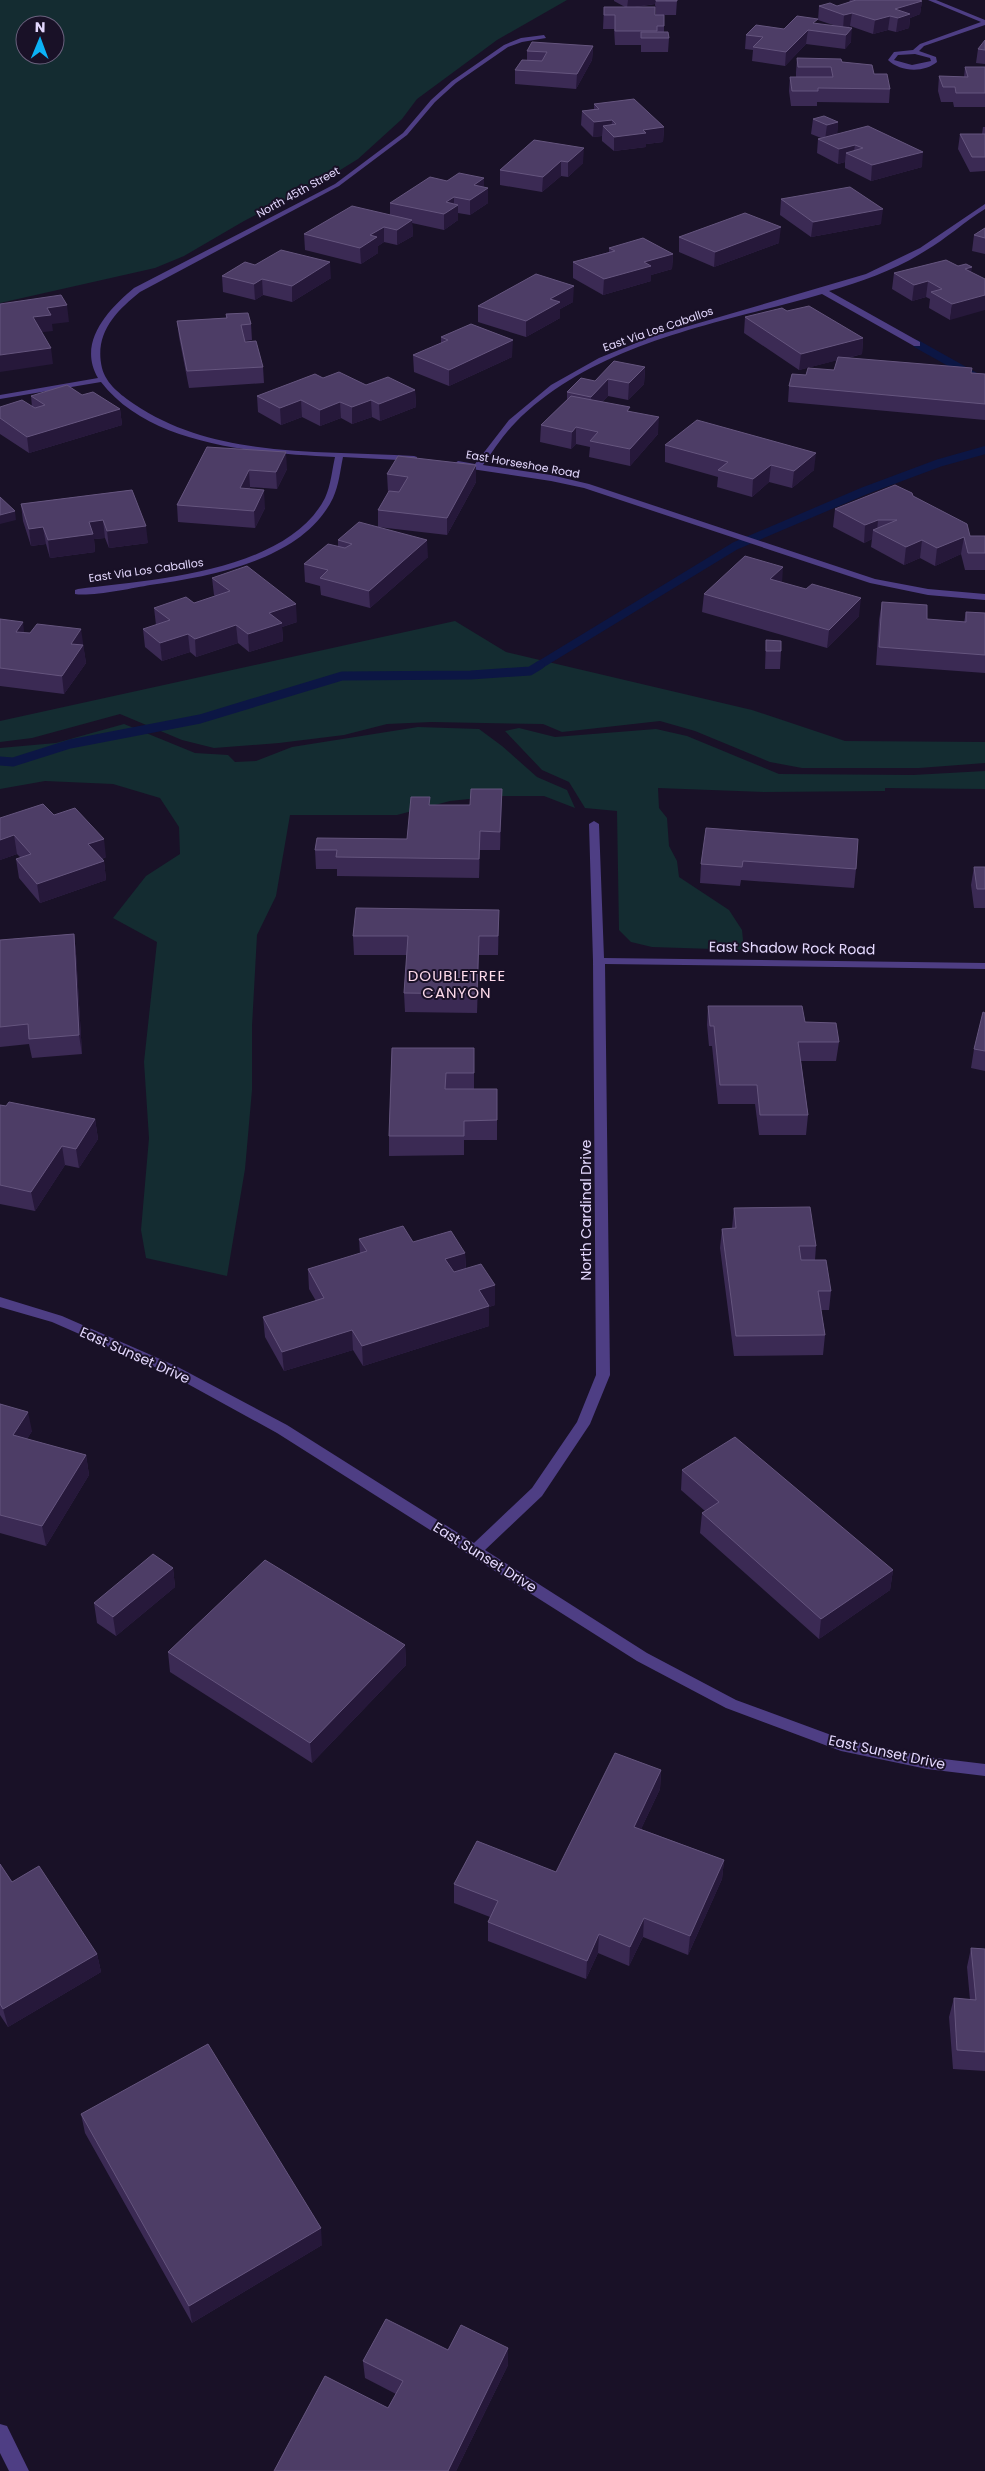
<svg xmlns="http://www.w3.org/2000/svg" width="985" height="2471" font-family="Poppins,sans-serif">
<rect width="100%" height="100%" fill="#191127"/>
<path fill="#142c31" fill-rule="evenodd" d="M0 0H567L497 40 417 99 402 119 358 159 324 180 244 221 184 256 155 268 0 303ZM25 25H55V55H25Z
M455 621 506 652 752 710 845 741 985 742V763L919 768H802L770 762 695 731 660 721 562 732 543 724 431 722 387 724 344 735 279 743 214 748 182 740 120 714 32 738 0 742V721Z
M124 724 195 753 228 755 235 762 256 761 292 747 418 727 479 729 502 746 537 777 567 790 575 808 544 796H497L450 801 397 815H290L276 896 257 935 252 1026V1090L245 1169 227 1276 146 1258 141 1230 149 1138 144 1062 157 942 113 918 146 876 180 854 179 827 160 798 113 784 45 781 0 789V748L56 743Z
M519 728 555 737 656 729 687 736 779 774 913 775 985 771V789L885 788V791L764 792 658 788 659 808 667 818 669 846 677 861 679 877 729 910 742 930 744 950 652 947 631 942 619 930 617 811 585 808 569 782 542 770 505 731Z"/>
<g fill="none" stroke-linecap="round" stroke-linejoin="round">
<path stroke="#0c1644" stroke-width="8" d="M917 344 985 382
M538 666 735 546 864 491 939 463 985 450"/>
<path stroke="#0c1644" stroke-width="9" d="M0 761 13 762 70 744 200 719 342 676 471 675 530 671 540 665"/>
<path fill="#4e3e84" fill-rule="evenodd" d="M928 0H936L985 20V25L924 46 919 51 936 57 937 62C924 73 900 72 888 60L894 52 913 50 920 44 981 22ZM915 54 930 58 931 61 912 65 894 60 898 55Z
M544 35 546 38 522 42 508 47 456 83 435 102 407 135 339 186 140 292C115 312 94 334 102 368 106 384 121 395 134 404 215 459 321 450 414 456L417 457V461L343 457C340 471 339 485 333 498 303 560 212 576 150 585 134 588 89 597 75 594V590L78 589C151 580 287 572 325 498 331 485 332 470 335 457 260 453 151 447 101 382L0 399V395L98 378C77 342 108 310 134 288L335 184 403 133 431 100 452 81 504 45 521 38Z
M985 204V209C964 222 946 239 925 251 895 270 863 281 829 291L920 342V346H914L822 294C718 324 595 342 515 423 503 435 493 451 483 465L551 475 589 484 875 579 928 589 985 594V600L928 595 870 583 584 488 551 481 458 467 454 464 458 461 475 464 509 420 551 385 599 358 651 337 866 274 920 248Z
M594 821 599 824 604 958 985 963V969L605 964 610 1375 590 1424 542 1496 485 1550 647 1653 736 1700 842 1739 927 1757 985 1764V1776L927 1769 841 1751 726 1708 637 1661 277 1433 166 1372 52 1322 0 1307V1297L62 1316 176 1366 287 1425 474 1543 532 1488 577 1422 596 1375 593 961 589 824Z
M0 2424 7 2426 29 2471H9L0 2453Z"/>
</g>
<path fill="#3b2a54" d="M614 0H677L676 15H656L655 4 637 7 655 15 664 26V32L669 38 668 52H641V45H615L614 29H603L604 7H625L614 1Z
M850 0H919L922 1 920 14 910 18 909 28 896 32 888 30 873 34 850 26 846 28 851 42 845 49 806 44 785 66 752 61 753 50 745 49 746 35 817 24 836 26 818 20 819 6H837L849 2Z
M985 40V64L976 63 978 49Z
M593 46 592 60 576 89 515 84V70L527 60V51Z
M797 58 842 62 874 74 890 89 889 103 817 102V106H791L789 91 790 77H796V72Z
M965 67H985V107H954L953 102H941L938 91 939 76 964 77Z
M594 104 664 127 663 142 646 144V147L614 151 602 141V136L593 137 581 125 582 111 594 109Z
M813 119 838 122 837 134 922 167 871 181 845 168V162L838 164 817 153 818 139 821 138 811 134Z
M983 127H985V171L970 172 958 149 960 134H982Z
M534 140 583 163 568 177 561 176 542 192 500 185V170Z
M447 181 484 187 488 203 470 215 458 213V220L444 230 412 223 413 236 397 245 384 242 378 246V253L361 264 305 250 304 234 390 215V203Z
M781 199 881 224 811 237 780 215Z
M985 228V254L972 251 974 235Z
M679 237 779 243 714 267 679 252Z
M609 248 673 254 672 269 651 275V281L603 295 573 278V262L609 252Z
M255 265 331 278 292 302 263 295 255 300 223 292 222 276Z
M958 266 950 320 929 308 930 299 926 297 912 301 892 289 894 273Z
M573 302 560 309V318L526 337 478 322V306Z
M787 311 863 338 862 354 848 358 985 374V420L788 402 789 386 806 375 834 370 837 360 799 370 744 333 745 317Z
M226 314 251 324 252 340 245 341 263 367 264 383 189 388 179 337 177 321 226 318Z
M441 337 512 357 449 386 414 372 413 355 441 343Z
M645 367 644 384 628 400 608 396 602 402 630 411 658 434 630 466 589 457 590 447 576 444 571 449 540 442 541 425 567 400V392L595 381Z
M323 378 366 385 415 390 416 407 380 421 372 417 352 424 341 418 320 426 302 417 281 425 258 412 257 396Z
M82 395 120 409 122 425 29 453 0 434V407H32L31 396Z
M665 445 814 470 792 488 769 482 752 497 717 487 718 477 665 462Z
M207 447 287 469 277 489 250 487 249 489 265 508 255 528 178 522 177 505Z
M387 474 476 482 447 535 378 527V510L389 492H388Z
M132 490 148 543 109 548 105 538 94 539 95 552 50 558 46 544 31 546 23 521 21 504Z
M913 496 970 536H985V570H965L961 554 935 566 920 558 904 565 871 547 872 539 864 543 833 527 835 509Z
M338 540 428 557 370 608 321 595 320 586 305 582 304 564 338 547Z
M212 578 297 622 282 627 283 641 249 652 238 643 196 657 190 652 162 661 145 647 143 629 156 625 154 608 194 603 215 596 214 595Z
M782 583 859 616 827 648 702 612 704 594Z
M882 602 927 619 964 622 966 612 985 613V673L876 665 879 620Z
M0 619 24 633 83 645 86 663 64 694 0 686Z
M766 640 781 651 780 669H765Z
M502 789 500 850H480L479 878 337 876V869H316L315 850 407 839 430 805H470Z
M54 815 106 857 102 859 104 861 106 880 40 903 19 878 16 859 21 858 17 854 0 860V818Z
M858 839 856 869 854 888 741 880 740 886 700 883 701 864Z
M974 867H985V908H974L971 885Z
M499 910 498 955H479L477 1013 405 1012 404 993 407 955H354L353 936Z
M74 934 76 953 82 1054 32 1058 29 1044 0 1047V940Z
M708 1006 805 1022 839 1042 836 1061H801L808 1115 806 1135H759L755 1104H718L712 1046H709L707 1025Z
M985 1013V1071L971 1068 974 1049Z
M392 1048H474V1089H497V1140H464V1155L389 1156V1136Z
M0 1105 95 1119 98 1139 79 1168 65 1165 35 1211 0 1204Z
M734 1208 816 1246 815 1260 831 1291 829 1310H821L825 1335 823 1355 734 1356 720 1248 722 1229 732 1228Z
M359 1239 413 1242 465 1253 466 1269 495 1285V1305L489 1307V1326L363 1366 353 1350 284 1371 265 1337 263 1317 316 1301 309 1289 308 1269 360 1254Z
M0 1404 32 1431 27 1439 86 1455 89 1475 46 1546 0 1533Z
M682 1470 893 1570 890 1590 819 1639 700 1533 702 1513 705 1511 681 1490Z
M173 1568 175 1587 116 1636 97 1623 94 1603Z
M405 1645 406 1665 312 1763 170 1672 168 1652Z
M661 1770 660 1789 641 1829 724 1860 722 1879 688 1955 643 1937 629 1966 598 1953 586 1979 488 1941V1922L490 1917 454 1903V1884L556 1872Z
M0 1864 12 1882 97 1954 101 1972 8 2027 0 2015Z
M971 1948 985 1949V2071L953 2069 949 2017 954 1998 970 2000 967 1967Z
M81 2114 322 2245 192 2323 85 2133Z
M508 2348V2365L456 2471H274L388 2408 396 2394 365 2378 363 2361 448 2350Z"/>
<path fill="#26183a" d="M628 0H656L655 4 627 8Z
M922 1 920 14 910 18 909 28 896 32 898 18 895 9Z
M852 13 850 26 843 29 844 15Z
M890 16 888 30 873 34 875 20Z
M852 28 851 42 845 49 846 35Z
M808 30 806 44 785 66 786 52Z
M593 46 592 60 576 89 577 74Z
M612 120 611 134 603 126 602 136 593 137 594 122Z
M838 122 837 137 825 140 827 125Z
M664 127 663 142 646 144V147L614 151V137L643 130Z
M855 145 853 156 846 153 845 162 838 164 839 149Z
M584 148 583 163 568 177V162Z
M923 152 922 167 871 181 872 165Z
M561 161V176L542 192 543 177Z
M484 178V191L488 188V203L470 215V200L474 185Z
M454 197V207L458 205V220L444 230V214L446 202Z
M883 209 881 224 811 237 813 222Z
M412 220 413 236 397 245V230Z
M384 227V242L378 246V253L361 264 360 248 370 235Z
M781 227 779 243 714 267 715 252Z
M673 254 672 269 651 275V281L603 295 604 279 644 262Z
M330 262 331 278 292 302V286Z
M972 267 970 283 965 269Z
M262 279 263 295 255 300 254 284Z
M928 281 926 297 912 301 914 285Z
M574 286 573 302 560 309V318L526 337V321L550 299Z
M985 295V310L950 320 952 304Z
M67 305 69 322 52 324 53 331 35 333 33 317 47 308Z
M863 338 862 354 799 370 801 354Z
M513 340 512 357 449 386V370Z
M51 348 53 364 0 372V355Z
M645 367 644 384 628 400 629 383Z
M608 379V396L590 414 591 397Z
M415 390 416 407 380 421 379 404Z
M301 400 302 417 281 425 280 408Z
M371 400 372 417 352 424V407Z
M340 402 341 418 320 426V410Z
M120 409 122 425 29 453 27 437Z
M659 417 658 434 630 466V449Z
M576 427V444L571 449 572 432Z
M286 452 287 469 277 489 276 472Z
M816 453 814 470 792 488 794 471Z
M476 465V482L447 535V518Z
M771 465 769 482 752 497 753 479Z
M249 470 250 487 241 506 240 488Z
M264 490 265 508 255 528 254 511Z
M15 511 16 520 0 524V515Z
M103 520 105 538 94 539 95 552 50 558 48 540 89 522Z
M878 520 877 532 873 530 872 539 864 543 865 525Z
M146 526 148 543 109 548 107 531Z
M43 527 46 544 31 546 29 529Z
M964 537 961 554 935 566 937 548Z
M427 540 428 557 370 608 369 591Z
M922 540 920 558 904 565 906 547Z
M783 567 782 585 770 579Z
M861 598 859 616 827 648 829 630Z
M296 604 297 622 282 627 283 641 249 652 248 634 269 613Z
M23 622 25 640 16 632Z
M236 625 238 643 196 657 195 639Z
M81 629 86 663 64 694 62 676 71 644Z
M188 634 190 652 162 661 160 643Z
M502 789V808L500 850V832Z
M480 831V850L479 878V859Z
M14 835 17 854 0 860V840Z
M104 839 106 857 90 863 88 844Z
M104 861 106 880 40 903 37 884Z
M499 910V929L498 955V936Z
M74 934 76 953 82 1054 79 1035Z
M479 936V955L477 1013V994Z
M95 1119 98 1139 79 1168 76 1149Z
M62 1146 65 1165 35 1211 31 1192Z
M465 1253 466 1273 446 1279 445 1259Z
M495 1285V1305L489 1307V1326L363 1366 362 1346 479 1290Z
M352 1330 353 1350 284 1371 282 1352Z
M28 1412 32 1431 17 1455 13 1435Z
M86 1455 89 1475 46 1546 42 1526Z
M173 1568 175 1587 116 1636 113 1617Z
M893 1570 890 1590 819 1639 821 1619Z
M405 1645 406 1665 312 1763 310 1743Z
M661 1770 660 1789 633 1846 634 1827Z
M724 1860 722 1879 688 1955 690 1936Z
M644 1918 643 1937 629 1966 630 1947Z
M599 1934 598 1953 586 1979 587 1961Z
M97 1954 101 1972 8 2027 3 2009Z
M321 2228 322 2245 192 2323 189 2306Z
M508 2348V2365L456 2471H448Z"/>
<path fill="#4d3d66" stroke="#65557e" d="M656 0H677V1H656Z
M856 0H919L922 1 895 9 910 14 898 18 890 16 875 20 852 13 844 15 819 6 830 3 837 6Z
M604 7H655V15H664V26H657V31H615V15H604Z
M797 16 818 19 813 23 852 28 846 35 808 30 786 52 753 47 763 37 746 35 756 25 784 29Z
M641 32H668L669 38H641Z
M985 40V50L978 49Z
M532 42 593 46 577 74 515 70 522 60 542 61 547 52 527 51Z
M797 58 841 59 842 62 872 65 874 74H887L890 89 818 88V91H792L790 77H833L831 67H798Z
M965 67H985V93H956L955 87H943L939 76 968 77Z
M634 99 664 127 643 130 646 133 614 137 603 126 616 124 612 120 594 122 582 111 599 109 594 104Z
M824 116 838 122 827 125 813 119Z
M868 126 923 152 872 165 846 153 863 148 855 145 839 149 818 139Z
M960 134H985V157H972Z
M534 140 584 148 568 162 561 161 543 177 500 170Z
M459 173 484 178 474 185 488 188 470 200 454 197 446 202 458 205 444 214 390 203 430 177 447 181Z
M850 187 883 209 813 222 781 199Z
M352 206 412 220 397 230 384 227 370 235 377 237 360 248 304 234Z
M745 213 781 227 715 252 679 237Z
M985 228V238L974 235Z
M643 238 673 254 644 262 651 266 604 279 573 262 615 251 609 248Z
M281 250 330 262 292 286 262 279 254 284 222 276 245 262 255 265Z
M946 260 958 266 966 264 972 267 965 269 985 279V295L952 304 931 292 942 289 928 281 914 285 894 273Z
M536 274 574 286 550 299 560 302 526 321 478 306Z
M61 295 67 305 47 308 51 315 33 317 51 348 0 355V304Z
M809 306 863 338 801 354 745 317 782 308 787 311Z
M248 313 251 324 241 325 245 342 256 341 263 367 187 371 177 321 227 318 226 314Z
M471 324 513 340 449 370 413 355 448 340 441 337Z
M838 357 972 368 971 373 985 374V404L789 386 792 374 806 375 808 368 834 370Z
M614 361 645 367 629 383 608 379 591 397 567 392 581 378 595 381Z
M339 372 366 385 388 377 415 390 379 404 371 400 352 407 340 402 320 410 301 400 280 408 257 396 315 374 323 378Z
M67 385 82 395 93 392 120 409 27 437 0 418V407L22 400 35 408 45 405 31 396Z
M571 396 630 407 627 411 659 417 630 449 590 441 598 432 576 427 572 432 541 425Z
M697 420 816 453 794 471 771 465 753 479 718 470 728 462 665 445Z
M207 447 286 452 276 472 249 470 240 488 264 490 254 511 177 505Z
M398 456 476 465 447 518 378 510 389 491 399 492 408 477 387 474Z
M895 485 912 493 913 496 967 524 970 536H985V553H968L964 537 937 548 922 540 906 547 873 530 897 520H878L865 525 835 509Z
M132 490 146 526 107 531 103 520 89 522 93 534 48 540 43 527 29 529 21 504Z
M0 497 15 511 0 515Z
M359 522 427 540 369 591 320 578 328 570 304 564 328 544 345 548 352 544 338 540Z
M745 556 783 567 770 579 806 589 812 584 861 598 829 630 704 594Z
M247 566 296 604 269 613 282 623 248 634 236 625 195 639 188 634 160 643 143 629 170 620 154 608 186 597 194 603 230 591 212 578Z
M882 602 927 605V619L966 622V612L985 613V655L879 647Z
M0 619 23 622 16 632 30 633 37 624 81 629 71 644 83 645 62 676 0 668Z
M766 640 781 641V651H766Z
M471 789H502L500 832 480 831 479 859 336 857 337 850H315L317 838 407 839 411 797H430L429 805H470Z
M43 804 54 815 75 808 104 839 88 844 104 861 37 884 16 859 31 854 14 835 0 840V818Z
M706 828 858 839 856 869 743 861 742 867 701 864Z
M974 867H985V889H977Z
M356 908 499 910 498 936H479L477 994 404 993 408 936H353Z
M74 934 79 1035 29 1039 28 1024 0 1027V940Z
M708 1006H802L805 1022 836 1023 839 1042H798L808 1115H760L757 1085H720L714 1026H710Z
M983 1012 985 1013V1051L974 1049Z
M392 1048H474V1073H446L445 1089H497V1120L464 1121V1136H389Z
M9 1102 95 1119 76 1149 62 1146 31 1192 0 1185V1105L6 1106Z
M810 1207 816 1246H799L801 1260H826L831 1291H818L825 1335 736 1336 722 1229 736 1228 734 1208Z
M403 1226 413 1242 451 1231 465 1253 445 1259 454 1272 481 1264 495 1285 479 1290 489 1306 362 1346 352 1330 282 1352 263 1317 324 1298 308 1269 367 1251 359 1239Z
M0 1404 28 1412 13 1435 86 1455 42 1526 0 1515Z
M735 1437 893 1570 821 1619 702 1513 719 1502 682 1470Z
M153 1554 173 1568 113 1617 94 1603Z
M265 1560 405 1645 310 1743 168 1652Z
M615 1753 661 1770 634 1827 724 1860 690 1936 644 1918 630 1947 599 1934 587 1961 488 1922 498 1901 454 1884 477 1841 556 1872Z
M0 1864 12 1882 39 1866 97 1954 3 2009 0 2004Z
M971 1948 985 1949V2052L957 2050 954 1998 976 2000Z
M208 2044 321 2228 189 2306 81 2114Z
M386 2319 448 2350 461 2325 508 2348 448 2471H274L325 2376 388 2408 403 2381 363 2361Z"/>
<g text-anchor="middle" stroke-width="4" stroke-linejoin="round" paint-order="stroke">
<g font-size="11" fill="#e4d8fe" stroke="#191127">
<text transform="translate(298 192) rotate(-29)" y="4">North 45th Street</text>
<text transform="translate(658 329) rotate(-19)" y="4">East Via Los Caballos</text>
<text transform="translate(523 464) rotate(10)" y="4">East Horseshoe Road</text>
<text transform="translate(146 570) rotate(-8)" y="4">East Via Los Caballos</text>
</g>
<g font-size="14" fill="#e4d8fe" stroke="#191127">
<text transform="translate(792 948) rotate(1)" y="5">East Shadow Rock Road</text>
<text transform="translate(586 1210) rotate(-90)" y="5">North Cardinal Drive</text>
<text transform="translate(135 1355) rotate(24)" y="5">East Sunset Drive</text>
<text transform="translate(485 1557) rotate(32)" y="5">East Sunset Drive</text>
<text transform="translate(887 1752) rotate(12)" y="5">East Sunset Drive</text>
</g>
<g font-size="15" letter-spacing="1" fill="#fedaea" stroke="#191127">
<text x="457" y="981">DOUBLETREE<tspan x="457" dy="17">CANYON</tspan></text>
</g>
</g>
<g transform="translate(40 40) rotate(1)"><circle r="24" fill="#191127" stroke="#6a617d"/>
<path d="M0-4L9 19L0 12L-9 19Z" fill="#0cb2f6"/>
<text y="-8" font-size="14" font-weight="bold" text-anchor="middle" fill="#e4d8fe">N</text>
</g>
</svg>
